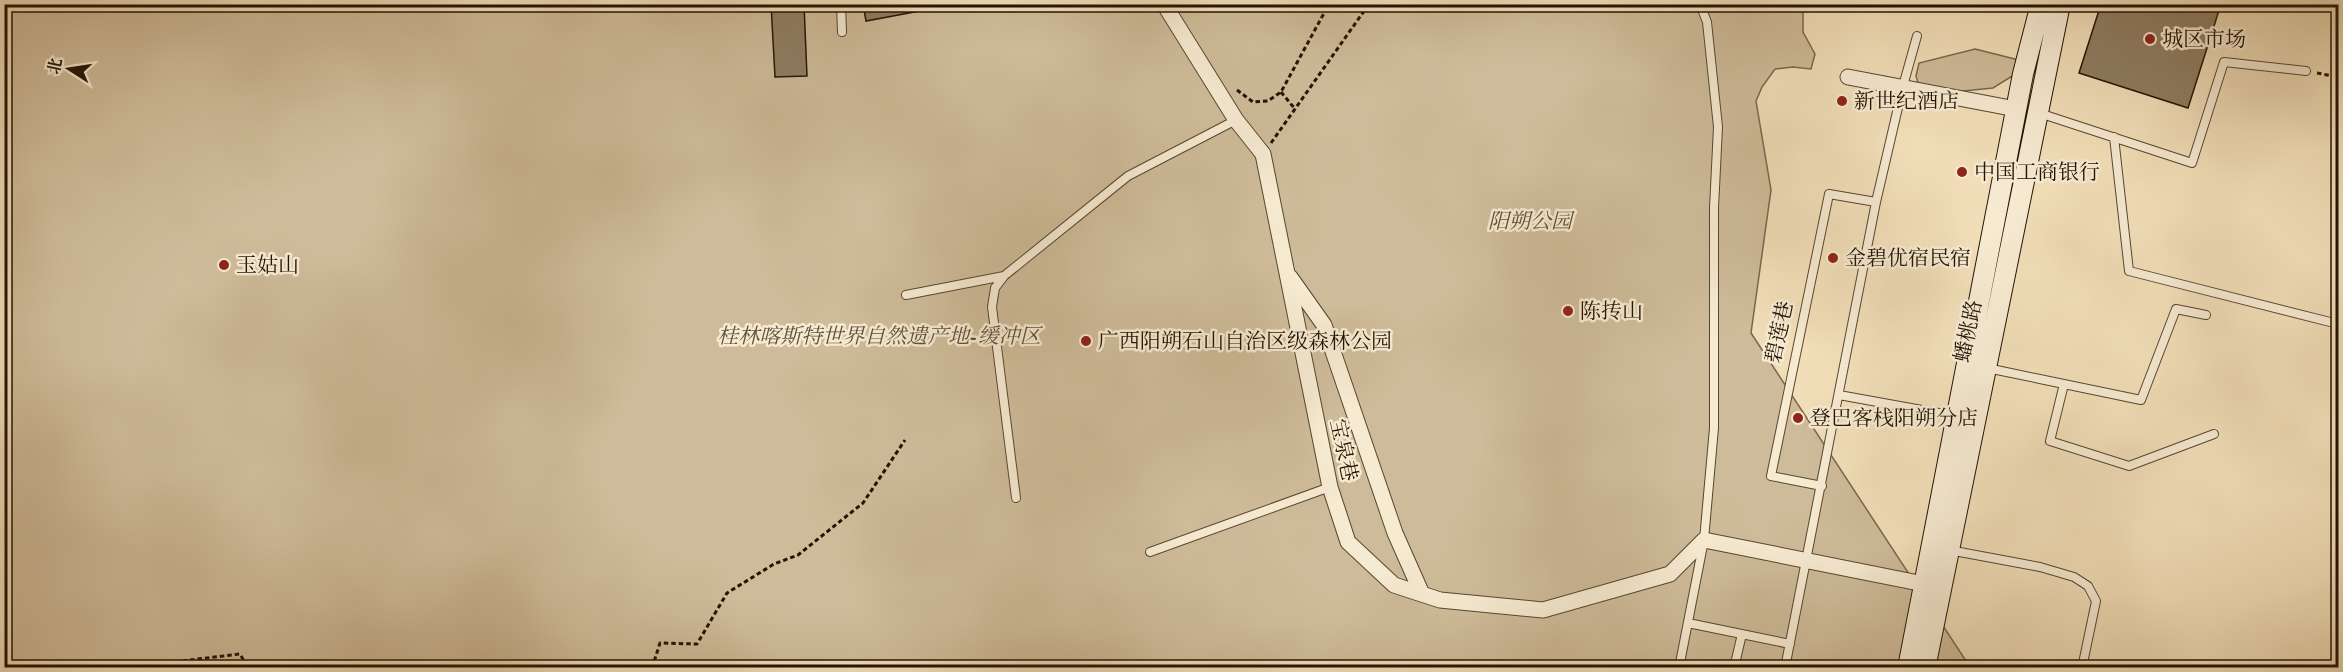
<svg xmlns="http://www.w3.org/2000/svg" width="2343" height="672" font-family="'IM FELL DW Pica','Noto Serif SC',serif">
<rect width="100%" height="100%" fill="#f1deb8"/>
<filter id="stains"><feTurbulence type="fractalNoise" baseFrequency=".00333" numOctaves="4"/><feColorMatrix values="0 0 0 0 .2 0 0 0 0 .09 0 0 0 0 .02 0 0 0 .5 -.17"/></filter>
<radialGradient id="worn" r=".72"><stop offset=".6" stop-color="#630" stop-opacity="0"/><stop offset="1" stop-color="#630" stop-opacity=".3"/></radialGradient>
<path fill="#cebb99" stroke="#78674e" stroke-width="1.5" d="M4 5H1803V32L1815 54 1811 69 1793 67 1775 69 1762 87 1756 101 1771 190 1751 333 1970 667H5Z
M1975 49 2019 60 2014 75 1993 88 1953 92 1918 83 1916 76 1919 63Z"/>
<path fill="#8e7d62" stroke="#231304" stroke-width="1.5" d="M771 4H804L807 76 775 77Z
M863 4H952V5L866 21Z
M2101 4H2221L2188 108 2079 73Z"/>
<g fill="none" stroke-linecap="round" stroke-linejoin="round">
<g stroke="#564631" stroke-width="10">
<path id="lane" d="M841 4 842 32
M2039 113 2192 163 2224 62 2306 71
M2114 137 2129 271 2338 324
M1004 276 995 288 992 307 1016 498
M906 295 1004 276 1128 176 1236 120
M1987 368 2141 400 2176 309 2206 315
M2064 384 2050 441 2129 466 2214 434
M1839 395 1955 416
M1822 486 1771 476 1829 194 1876 202
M1949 550 2040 567 2074 577 2088 586 2096 601 2082 668
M1150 552 1330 487
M1688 623 1790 644
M1679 668 1704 540 1714 428V208L1718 127 1707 22 1700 4
M1734 668 1742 634
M1785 668 1876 202 1903 86 1917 36"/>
</g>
<g stroke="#564631" stroke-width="17">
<path id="street" d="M1164 4 1236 120 1263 154 1330 487 1348 542 1394 585 1440 600 1543 610 1670 574 1704 540 1924 584
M1848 77 2016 109
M1290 277 1324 325 1395 533 1422 594"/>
</g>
<g stroke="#231304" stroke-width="22">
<path id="secondary" d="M1908 668 2023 74 2041 4
M1925 668 2060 4"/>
</g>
<path stroke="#231304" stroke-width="3" stroke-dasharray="4.5 3" stroke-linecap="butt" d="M2317 73 2338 77
M1237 90 1253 102 1268 101 1281 92 1329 4
M1281 92 1295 109
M1271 143 1369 4
M123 668 240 654 248 668
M652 668 660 643 697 644 727 593 774 564 798 555 863 503 905 440"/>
<use href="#lane" stroke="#f6ead1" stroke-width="8"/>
<use href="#street" stroke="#f6ead1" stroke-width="15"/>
<use href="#secondary" stroke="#f6ead1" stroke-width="20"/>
</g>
<g fill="#8f2418" stroke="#f6ead1" stroke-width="2">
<circle cx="2150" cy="39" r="6"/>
<circle cx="1842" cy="101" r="6"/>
<circle cx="1962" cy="172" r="6"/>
<circle cx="1833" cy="258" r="6"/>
<circle cx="224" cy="265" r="6"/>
<circle cx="1568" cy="311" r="6"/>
<circle cx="1086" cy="341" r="6"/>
<circle cx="1798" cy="418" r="6"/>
</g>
<g text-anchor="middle" stroke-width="5" stroke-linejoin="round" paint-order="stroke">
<g font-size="21" fill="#231304" stroke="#f6ead1" text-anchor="start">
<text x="2162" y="46">城区市场</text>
<text x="1854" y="108">新世纪酒店</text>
<text x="1974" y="179">中国工商银行</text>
<text x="1845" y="265">金碧优宿民宿</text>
<text x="236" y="272">玉姑山</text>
<text x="1580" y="318">陈抟山</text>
<text x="1098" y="348">广西阳朔石山自治区级森林公园</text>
<text x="1810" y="425">登巴客栈阳朔分店</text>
</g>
<g font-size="21" font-style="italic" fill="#5f4e38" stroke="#f6ead1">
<text x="1530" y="228">阳朔公园</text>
<text x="879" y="343">桂林喀斯特世界自然遗产地-缓冲区</text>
</g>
<g font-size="21" fill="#231304" stroke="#f6ead1">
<text transform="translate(1968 331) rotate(-78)" y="7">蟠桃路</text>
<text transform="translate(1779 332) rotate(-78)" y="7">碧莲巷</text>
<text transform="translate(1344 450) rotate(78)" y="7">宝泉巷</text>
</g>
</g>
<rect width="2343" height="672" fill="none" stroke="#f1deb8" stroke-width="24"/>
<rect x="6" y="6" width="2331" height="660" fill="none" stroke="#231304" stroke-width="3"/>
<rect x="12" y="12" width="2319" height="648" fill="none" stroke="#231304" stroke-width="1.5"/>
<g transform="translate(69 69) rotate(282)" stroke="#f6ead1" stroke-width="4.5" paint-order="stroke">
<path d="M0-4.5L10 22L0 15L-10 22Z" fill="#231304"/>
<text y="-9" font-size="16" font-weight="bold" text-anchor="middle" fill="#231304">北</text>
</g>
<rect width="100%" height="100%" filter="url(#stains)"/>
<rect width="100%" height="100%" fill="url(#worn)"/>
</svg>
